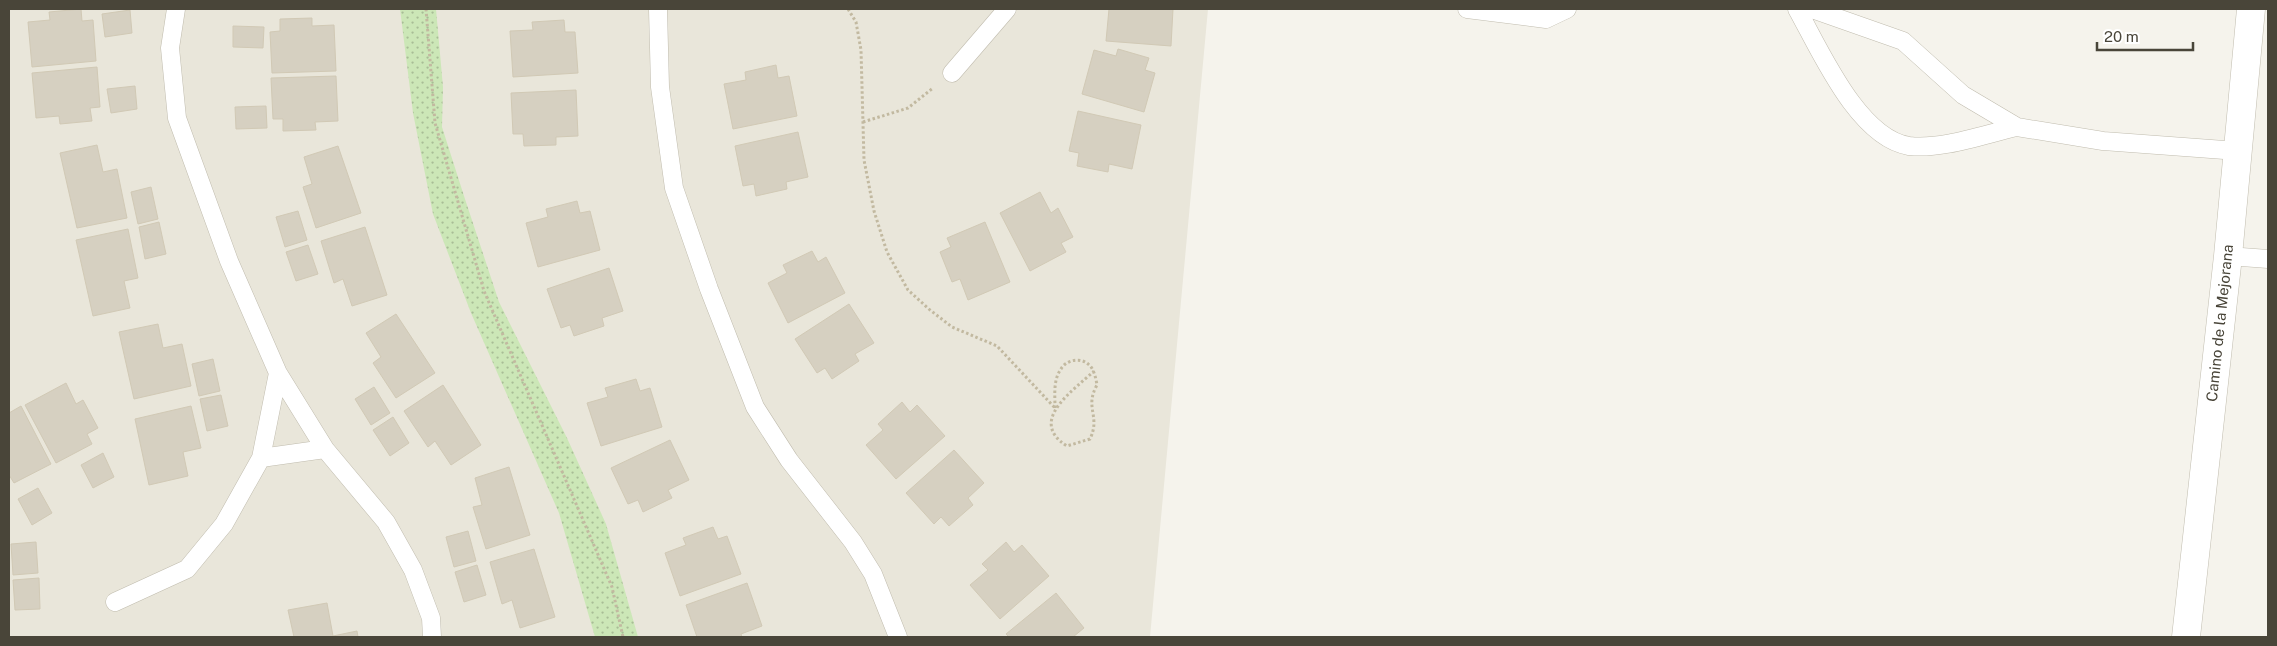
<svg xmlns="http://www.w3.org/2000/svg" width="2277" height="646" font-family="'Public Sans',sans-serif">
<defs>
<pattern id="park-dots" width="8" height="8" patternUnits="userSpaceOnUse" patternTransform="scale(1.25)"><rect width="8" height="8" fill="#cce7b7"/><path d="M2 2h.1M6 6h.1" fill="none" stroke="#a8bd96" stroke-width="1.8" stroke-linecap="round"/></pattern>
</defs>
<rect width="100%" height="100%" fill="#f5f3ec"/>
<path fill="#e9e6da" d="M9 9H1208L1150 637H9Z"/>
<path fill="url(#park-dots)" d="M400 9H436L443 87 442 127 464 196 499 302 567 438 606 524 638 637H595L559 513 471 313 433 214 413 113Z"/>
<path fill="#d6d0c1" stroke="#d1c9b5" d="M81 9 82 21 93 20 96 61 32 67 28 22 50 20 49 12Z
M1109 9H1173L1171 46 1106 41Z
M130 10 132 33 105 37 102 14Z
M312 18V26L334 25 336 71 272 73 270 32 280 31V19Z
M564 20 565 32H575L578 73 513 77 510 31 533 30 532 22Z
M233 26 264 27 263 48 233 47Z
M1118 49 1149 58 1145 70 1155 73 1144 112 1082 94 1094 50 1116 56Z
M776 65 778 78 789 76 797 116 733 129 724 84 746 80 745 72Z
M97 67 100 107 90 108 92 121 60 124 59 116 36 118 32 73Z
M336 76 338 121 315 122 316 130 283 131V119H273L271 78Z
M135 86 137 109 111 113 107 89Z
M576 90 578 136 556 137V145L524 146 523 134H513L511 93Z
M266 106 267 128 236 129 235 107Z
M1078 111 1141 125 1132 169 1109 164 1108 172 1077 166 1079 153 1069 151Z
M798 132 808 177 786 182 787 189 756 196 754 184 743 186 735 146Z
M97 145 103 172 117 169 127 218 77 228 60 153Z
M338 146 361 213 316 228 303 187 312 184 304 157Z
M151 187 158 219 138 224 131 192Z
M1040 192 1051 213 1058 208 1073 237 1061 243 1066 252 1030 271 1000 213Z
M577 201 580 213 590 211 600 250 538 267 526 223 548 217 546 209Z
M298 211 307 240 285 247 276 217Z
M159 222 166 254 145 259 139 227Z
M985 222 1010 282 968 300 960 279 952 282 940 252 951 247 947 238Z
M365 227 387 295 352 306 343 279 334 283 321 241Z
M128 229 138 278 124 281 130 308 93 316 76 240Z
M308 245 318 274 296 281 286 252Z
M812 251 818 262 826 257 845 293 788 323 768 283 787 273 783 265Z
M609 268 623 311 602 318 604 326 574 336 570 325 561 328 547 289Z
M849 304 874 343 855 354 859 361 832 379 825 368 817 373 795 339Z
M396 314 435 373 396 398 373 363 381 357 366 333Z
M158 324 163 348 182 344 191 386 134 399 119 332Z
M213 359 220 391 199 396 192 364Z
M636 379 640 391 650 388 662 427 601 446 587 403 608 397 605 388Z
M66 383 76 404 83 400 98 428 87 434 92 444 56 463 25 405Z
M443 385 481 445 451 465 435 441 428 447 404 411Z
M374 387 390 413 371 425 355 399Z
M221 395 228 426 207 431 200 399Z
M902 402 910 412 917 405 945 436 896 479 866 445 883 430 878 424Z
M21 406 51 464 14 483 9 475V413Z
M191 406 201 448 183 452 188 476 149 485 135 419Z
M393 417 409 443 390 456 373 430Z
M670 440 689 480 668 490 672 498 643 512 638 500 628 504 611 468Z
M954 450 984 483 968 498 973 505 949 526 941 517 934 524 906 493Z
M103 453 114 477 93 488 81 465Z
M509 467 530 535 486 549 473 507 482 505 475 478Z
M38 488 52 513 32 525 18 499Z
M713 527 718 539 727 536 741 574 680 596 665 553 686 545 683 538Z
M468 531 476 561 454 567 446 537Z
M36 542 38 573 13 575 11 544Z
M1006 542 1014 552 1022 545 1049 576 1000 619 970 585 988 570 982 564Z
M534 549 555 617 520 628 512 600 502 604 490 562Z
M477 565 486 595 464 602 455 572Z
M39 578 40 609 15 610 13 580Z
M747 583 762 626 741 634 742 637H697L686 605Z
M1056 593 1084 628 1073 637H1009L1006 634Z
M327 603 333 636 357 631 358 637H294L288 610Z"/>
<g fill="none" stroke-linecap="round" stroke-linejoin="round">
<g stroke="#c0bcae" stroke-width="19">
<path id="service" d="M176 9 170 48 177 118 229 261 278 373 325 449 386 522 413 570 431 618 432 637
M658 9 660 87 674 188 709 289 755 407 789 460 853 542 873 574 898 637
M1467 9 1546 19 1567 9
M1797 9C1820 50 1858 138 1909 146 1942 150 1985 134 2017 127
M1812 9 1903 41 1963 95 2017 127 2103 141 2238 151
M952 73 1007 9
M2228 256 2268 259
M261 458 325 449
M115 602 187 569 224 524 261 458 278 373"/>
</g>
<g stroke="#c0bcae" stroke-width="29">
<path id="minor" d="M2186 637 2228 256 2251 9"/>
</g>
<path stroke="#c2b9a0" stroke-width="3" stroke-dasharray="2.5 2.5" stroke-linecap="butt" d="M426 9 435 123 484 291 612 587 623 637
M848 9 856 22 861 50 864 160 874 211 887 252 908 290 930 310 952 327 997 346 1055 408
M863 122 908 108 933 88
M1055 408C1055 395 1053 380 1061 369 1066 360 1080 357 1088 364 1094 368 1096 379 1097 385 1084 408 1101 416 1090 439L1067 446C1027 421 1073 391 1094 371"/>
<use href="#service" stroke="#fff" stroke-width="18"/>
<use href="#minor" stroke="#fff" stroke-width="28"/>
</g>
<g text-anchor="middle" stroke-width="4" stroke-linejoin="round" paint-order="stroke">
<g font-size="15" fill="#494539" stroke="#fff">
<text transform="translate(2220 323) rotate(-84)" y="5">Camino de la Mejorana</text>
</g>
</g>
<rect width="2277" height="646" fill="none" stroke="#494539" stroke-width="20"/>
<path d="M2097 42v8h96v-8" fill="none" stroke="#494539" stroke-width="2.5"/>
<text x="2104" y="42" font-size="15" fill="#494539" stroke="#ffffff" stroke-width="4" paint-order="stroke">20 m</text>
</svg>
